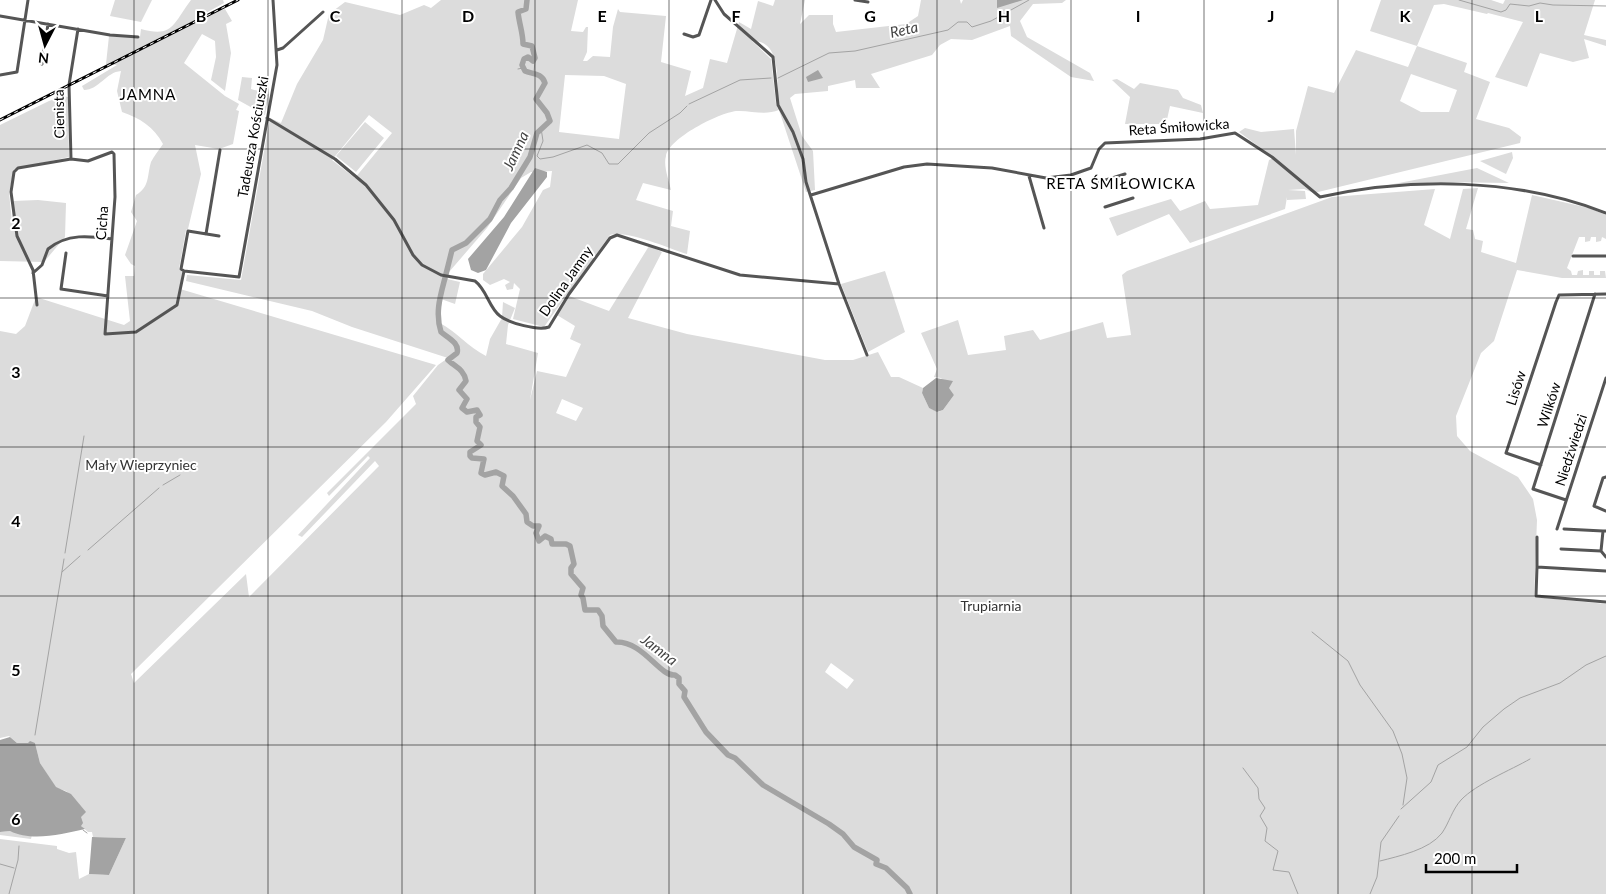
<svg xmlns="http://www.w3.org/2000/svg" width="1606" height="894" font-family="Lato,sans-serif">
<rect width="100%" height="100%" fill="#fff"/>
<path fill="#dcdcdc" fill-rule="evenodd" d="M115 0H152L141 22 110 16Z
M191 0H223L224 3 195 19 225 9 232 21 226 24 231 53 225 91 211 80 216 57 215 41 202 34 184 63 225 96 239 104 236 110 239 111 233 144 219 149 195 145 201 174 188 229 186 230 179 269 182 272 180 289 436 365 386 422 131 674 134 683 246 574 249 597 379 466 375 461 302 537 298 535 370 458 368 456 329 496 327 493 416 404 413 396 438 365 448 358 352 327 312 311 186 281 187 275 241 280 270 118 281 123 297 84 323 40 329 14 345 2 400 15 424 5 431 8 441 0H578L571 31 583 32 586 27H588L587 52 583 61H587L593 56 610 57 613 27 618 9 620 12 666 16 661 62 691 71 685 96 703 88 710 59 727 63 739 22 751 29 758 1 773 6 775 0H805L800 24 809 15H833V24L836 32 906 24 918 16 921 0H960L961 4 963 0H1066L1062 3 1033 4 1020 21 1027 37 1090 73 1094 81 1071 77 1011 36 1010 26 972 40 951 39 940 45 932 55 871 74 880 88H856L855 80 828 86V91L795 94 790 98 802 136 813 151 815 190 806 192 779 110C764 116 751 110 736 111 719 113 669 138 666 156 663 166 669 180 671 190L643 183 636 200 673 211 671 226 690 231 687 254C671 249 625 229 610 235L544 327 513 319 520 289 514 283 513 289 507 290 505 285 510 282 504 279 490 285 483 280V274L522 227 543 190 550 187 552 171 531 172 521 178 487 228 443 279 438 299 440 323C457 332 468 347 486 356L490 339 502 318 503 302 515 308 508 325 506 344 538 353 530 400 537 371 566 377 581 344 570 339 575 326 557 315 569 296 609 311 649 246 662 252 628 318 687 334 825 360H853L878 352 891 377H899L923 388 922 393 929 408 938 412 943 410 954 395 941 378 934 377 937 369 921 333 958 320 968 355 1006 350 1004 336 1033 330 1040 340 1103 322 1107 338 1131 335 1122 275 1127 271 1332 197 1435 189 1424 225 1450 239 1463 189 1478 188 1466 229 1473 230 1475 239 1483 241 1481 252 1516 263 1532 195 1589 208 1606 215V239L1602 237 1601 241 1596 242V237H1591L1590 241 1585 242V237H1579L1567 268 1571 271 1572 275H1577L1578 271 1583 270V275H1589V271H1594V275H1600V271H1605L1606 278H1562L1517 270 1494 341 1481 353 1456 416 1457 436 1470 451 1518 477 1533 499 1537 520 1534 597 1606 604V894H0V839L57 846V849L69 853 76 852 79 879 89 874 109 875 126 838 93 837 92 832H88L81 826 79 804 66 791 56 788 40 763 35 743H17L9 736 0 738V331L16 334 25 326 36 297 124 325 130 321 125 276H134L135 266 131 264 125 255 137 221 131 212 136 195C150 187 147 175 151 162 154 156 159 150 163 144 154 127 140 118 122 112L117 91 121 71C106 72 99 90 84 90L82 86 117 65 106 64 109 36 140 37 141 29C173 38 173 24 191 0ZM752 41C783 39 777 88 778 109L776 104 771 59ZM565 75 604 76 626 84 619 139 559 132ZM369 115 392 133 355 178 332 160ZM562 399 583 408 576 421 556 413ZM831 663 854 680 847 689 825 672Z
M1381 0H1491L1503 4 1505 0H1595L1584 35 1606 40V46L1584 39 1589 58 1573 62 1540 53 1527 87 1495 77 1523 22 1488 13 1487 14 1444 4 1434 5 1417 46 1467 63 1464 72 1490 82 1476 119 1509 128 1521 137 1520 143 1314 193 1304 189 1288 190 1305 191 1306 199 1287 200V197L1285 209 1190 243 1169 214 1117 236 1109 218 1171 199 1180 211 1205 201 1210 209 1258 205 1269 160 1274 158 1239 132 1245 128 1261 132 1294 129 1296 155V131L1308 86 1334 93 1356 50 1408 67 1417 46 1370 31ZM1411 74 1457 90 1449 112H1421L1400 101Z
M242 77 252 78 251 89 269 94 265 115 238 100Z
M1117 79 1134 89 1140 83 1178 90 1183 98 1201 105 1203 113 1170 106 1166 124H1125L1130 97 1112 80Z
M63 96 68 97 69 157 14 169 9 193 12 221 13 201 38 200 66 203 65 237 44 262 0 261V125L49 101Z
M365 122 384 138 356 172 336 156Z
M1512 152 1513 158 1506 174 1480 161Z
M1477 168 1509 183 1439 182 1378 187Z
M885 271 905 332 868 352 841 284Z
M447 279 460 282 455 304 441 299Z
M10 831 32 835 31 839 0 835V832Z"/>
<path fill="#a3a3a3" d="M997 0H1023L997 8Z
M818 70 823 78 808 82 806 77Z
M535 168 547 172V177L511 223 486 270 478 273 471 270 468 259 504 217Z
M936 378 953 381 949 388 954 395 943 410 937 412 929 408 922 393 923 388Z
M10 737 17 743H28L30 741 35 743 40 763 56 787 71 794 86 812 81 817 83 823 81 826 85 829C62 834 32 842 10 831L0 832V740Z
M92 837 126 838 109 875 89 874Z"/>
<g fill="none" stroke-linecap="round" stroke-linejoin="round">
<path stroke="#a3a3a3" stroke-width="1" d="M1459 0 1501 12 1506 10 1510 4 1529 6 1540 3 1553 5 1606 6
M518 69 523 68
M534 73 535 60
M778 78 829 53 855 51 948 30 958 22H967L972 27 991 21 1029 0
M689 104 740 80 771 78
M541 128 543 141 537 156 540 159 553 157 587 145 602 153 609 164H618L649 133 680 113 687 106
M163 485 180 475
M88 550 159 488
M65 553 84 436
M62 572 80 556
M1312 632 1348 661 1360 685 1393 731 1402 754 1407 778 1403 805
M35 735 64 559
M1243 768 1258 788 1259 799 1265 808 1260 816 1267 828 1265 841 1278 851 1273 870 1289 872 1298 894
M1401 809 1431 782 1438 765 1467 747 1483 727 1504 709 1520 698 1560 683 1586 665 1606 656
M83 830 87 833
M1380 861C1399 856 1429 850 1442 833 1449 823 1452 810 1461 800 1476 784 1511 770 1530 759
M0 864 14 868
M9 894 18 860 19 846
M1370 894 1377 877 1381 842 1399 816"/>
<path stroke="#a3a3a3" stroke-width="5.5" d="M446 274 452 250 466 243 490 219 500 200 511 188 530 157 537 133 550 121 547 113 536 99 545 83C542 73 532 74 525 71L522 65 524 59 528 57 533 61 535 58 532 46 523 44C523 33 519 23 518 12L526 9 527 0
M445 278C440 297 435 313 441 332 448 338 460 343 457 353L448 360C455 367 464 369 466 381L459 390 467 399 462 408 467 412 477 410 480 415 476 417V422L480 427 477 441 481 445 470 452V456L472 458 484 459 481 473 485 475 496 472 504 476 502 486 513 496 526 514 527 522 533 526H539L536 533 539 541 545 536 551 539 552 544H566L570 546 574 564 571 568V574L583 588 581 595 583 598 585 610H598L602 616 603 626 616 642C643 641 660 677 675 675L679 678V684L685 691 684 697 706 732 728 755 735 758 763 785 829 824 843 834 854 847 877 860 876 864 886 868 907 888 910 894"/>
<path stroke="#555" stroke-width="3" d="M715 0 724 14 773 57 778 105 793 132 803 159 806 182 839 284 867 355
M855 0 868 2
M0 16 110 35 138 37
M684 34 693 37 699 35 711 0
M277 50 283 48 323 12
M42 64 48 24
M0 75 17 72 28 0
M267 118 335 159 366 185 394 220 413 255 422 265 441 275 475 281C487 290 489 308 500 316 509 323 538 331 549 327L569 294 610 238 617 235 740 275 839 284
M71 159 69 85 78 29
M1029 176 1044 228
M1096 183 1125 174
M811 195 904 167 927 164 992 168 1046 178 1071 175 1091 168 1099 149 1105 143 1200 139 1235 133 1272 157 1320 197C1413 177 1517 178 1606 213
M1105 207 1133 198
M206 234 220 150
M66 253 61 289 108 296
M1573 256H1606
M184 271 239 277 277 65 273 0
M33 273 42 265 48 249C67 233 90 236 112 239
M37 305 33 270 17 236 11 192 14 172 18 168 71 159 88 161 112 152 114 154 115 197 105 334 136 332 177 305 184 271 181 269 188 231 219 236
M1541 465 1506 453 1556 302 1559 295 1606 294
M1606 477 1603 478 1594 506 1606 511
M1566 500 1533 489 1595 294
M1557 529 1606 378
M1564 529 1603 531
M1606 531H1603L1601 551 1606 557
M1561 549 1601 551
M1537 567V537
M1606 571 1537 567 1536 596 1606 602"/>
<g stroke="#000" stroke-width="3">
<path id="rail" d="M0 120 238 0"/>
</g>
<use href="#rail" stroke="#fff" stroke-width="1" stroke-dasharray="4" stroke-linecap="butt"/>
</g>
<path fill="none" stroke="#000" stroke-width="1" stroke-opacity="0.55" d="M134 0V894M268 0V894M402 0V894M535 0V894M669 0V894M803 0V894M937 0V894M1071 0V894M1204 0V894M1338 0V894M1472 0V894M0 149H1606M0 298H1606M0 447H1606M0 596H1606M0 745H1606"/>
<g text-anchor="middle" stroke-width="4" stroke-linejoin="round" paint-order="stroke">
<g font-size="14" fill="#000" stroke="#fff">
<text transform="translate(59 114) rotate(-91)" y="5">Cienista</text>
<text transform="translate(1179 127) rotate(-4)" y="5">Reta Śmiłowicka</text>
<text transform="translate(253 137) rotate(-80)" y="5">Tadeusza Kościuszki</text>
<text transform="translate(102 223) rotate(-86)" y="5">Cicha</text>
<text transform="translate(566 281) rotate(-55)" y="5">Dolina Jamny</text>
<text transform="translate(1516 388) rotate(-72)" y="5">Lisów</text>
<text transform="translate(1549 405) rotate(-72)" y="5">Wilków</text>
<text transform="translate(1571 450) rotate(-72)" y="5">Niedźwiedzi</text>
</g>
<g font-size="14" fill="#333" stroke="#fff">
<text x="141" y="470">Mały Wieprzyniec</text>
<text x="991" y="611">Trupiarnia</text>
</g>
<g font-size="15" font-style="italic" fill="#444" stroke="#fff">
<text transform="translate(904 30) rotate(-13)" y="5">Reta</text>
<text transform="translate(516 151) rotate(-65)" y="5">Jamna</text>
<text transform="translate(659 650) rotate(37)" y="5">Jamna</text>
</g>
<g font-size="15" letter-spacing="1" fill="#000" stroke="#fff">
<text x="148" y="100">JAMNA</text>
<text x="1121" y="189">RETA ŚMIŁOWICKA</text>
</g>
</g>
<g font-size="16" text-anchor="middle" font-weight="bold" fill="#000" stroke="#fff" stroke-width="4" stroke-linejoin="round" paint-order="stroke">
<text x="201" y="22">B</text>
<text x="335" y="22">C</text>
<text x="468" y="22">D</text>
<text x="602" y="22">E</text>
<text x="736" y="22">F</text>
<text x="870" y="22">G</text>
<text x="1004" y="22">H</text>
<text x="1138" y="22">I</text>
<text x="1271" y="22">J</text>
<text x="1405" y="22">K</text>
<text x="1539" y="22">L</text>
<text x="16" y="229">2</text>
<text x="16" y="378">3</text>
<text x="16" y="527">4</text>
<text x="16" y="676">5</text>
<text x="16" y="825">6</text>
</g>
<g transform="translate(45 45) rotate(186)" stroke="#ffffff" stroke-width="4" paint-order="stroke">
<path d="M0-4L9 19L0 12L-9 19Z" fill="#000000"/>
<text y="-8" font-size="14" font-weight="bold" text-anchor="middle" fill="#000000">N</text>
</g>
<path d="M1426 864v8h91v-8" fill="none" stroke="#000000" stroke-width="2.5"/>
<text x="1434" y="864" font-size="15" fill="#000000" stroke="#ffffff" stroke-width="4" paint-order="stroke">200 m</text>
</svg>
